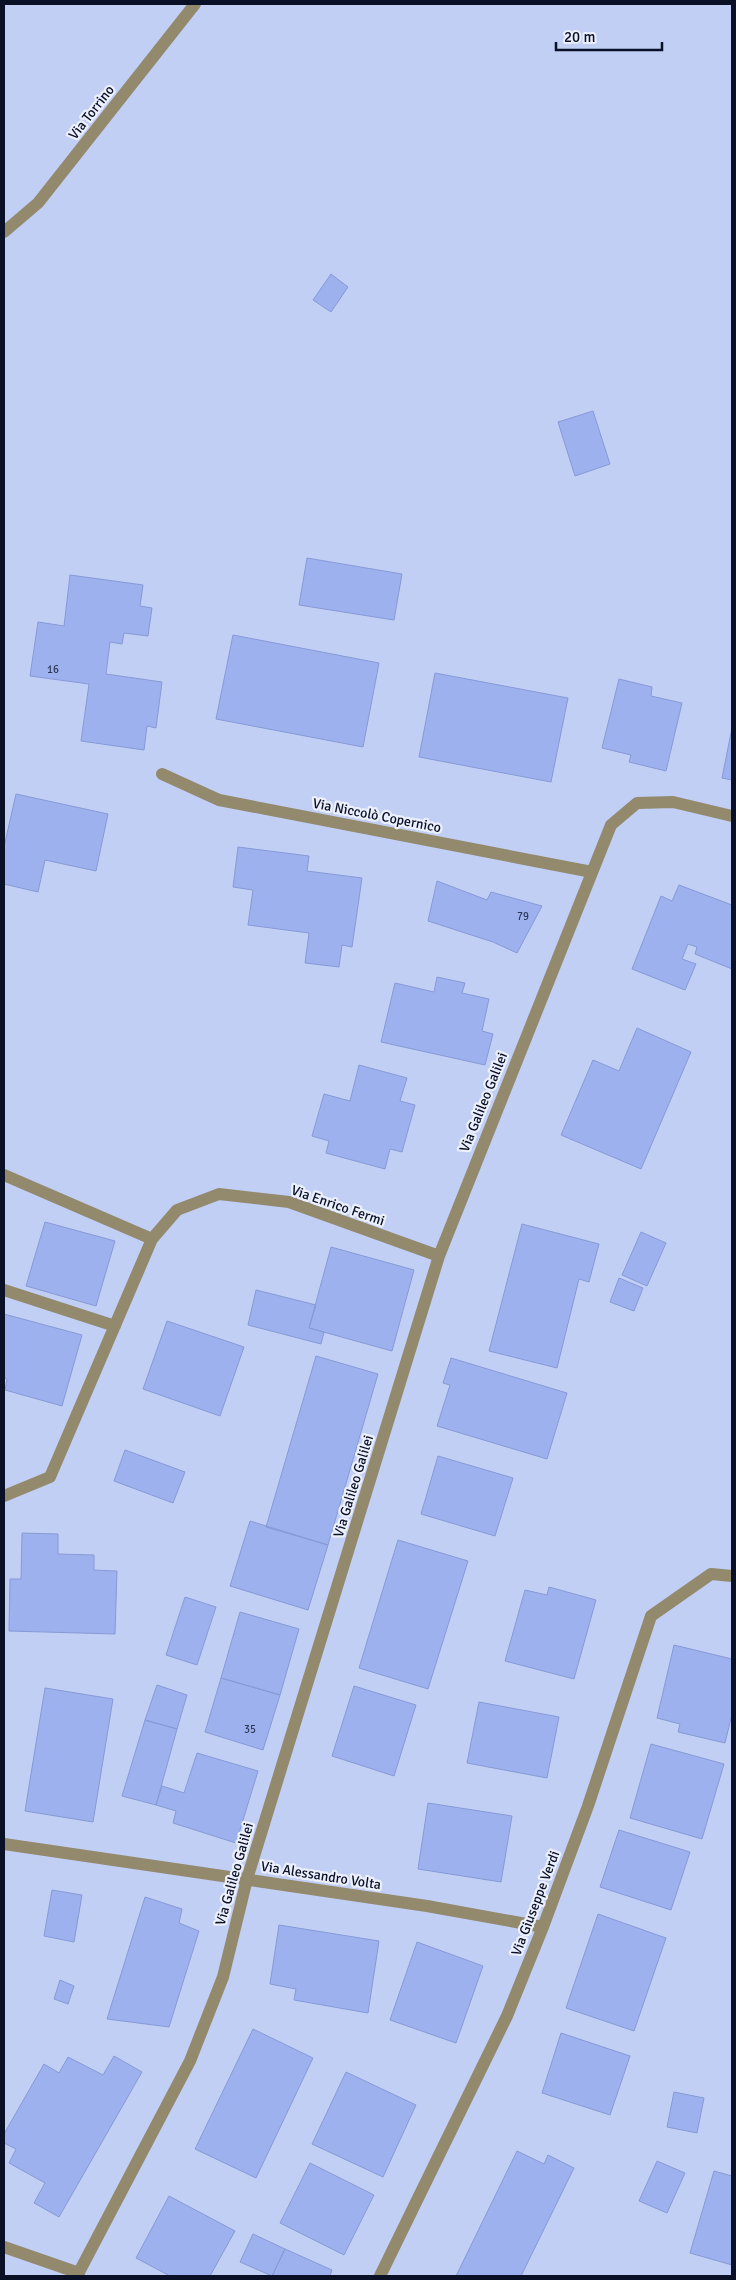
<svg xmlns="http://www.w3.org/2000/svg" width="736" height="2280" font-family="Signika,sans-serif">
<rect width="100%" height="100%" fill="#c1cff5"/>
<path fill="#9cb1ee" stroke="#879ad6" d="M331 274 348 287 331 312 313 300Z
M593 411 610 464 575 476 558 422Z
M307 558 402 574 394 620 299 605Z
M70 575 143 585 140 606 152 608 148 636 124 633 122 644 110 642 106 674 162 682 156 728 147 726 144 750 81 741 89 684 30 676 38 622 64 626Z
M233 635 379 663 363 747 216 719Z
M435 673 568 698 551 782 419 757Z
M619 679 652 687 651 696 682 703 666 771 629 762 631 755 602 748Z
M732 728V780L722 778Z
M16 794 108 814 96 871 45 860 38 892 4 884V847Z
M238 847 309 856 307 871 362 878 352 947 342 945 339 967 305 963 309 933 248 925 253 890 233 887Z
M437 881 487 900 491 892 542 906 517 953 493 942 428 921Z
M679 885 732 905V969L695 954 697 947 688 944 682 959 696 964 685 990 632 969 661 896 672 901Z
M437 977 465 983 462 993 489 999 482 1031 493 1034 485 1065 381 1042 395 983 434 992Z
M637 1028 691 1052 641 1169 561 1135 593 1060 619 1071Z
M359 1065 407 1078 400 1101 415 1105 402 1152 390 1149 385 1169 326 1153 329 1141 312 1136 324 1094 350 1101Z
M45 1222 115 1241 96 1306 26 1286Z
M522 1224 599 1244 589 1282 579 1279 557 1368 489 1351Z
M641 1232 666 1243 647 1286 622 1275Z
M331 1247 414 1270 392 1351 309 1328Z
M619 1278 643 1288 634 1311 610 1302Z
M256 1290 316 1305 309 1328 324 1332 321 1344 248 1325Z
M4 1314 82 1335 62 1406 5 1390 7 1379 4 1378Z
M167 1321 244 1347 220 1416 143 1389Z
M316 1356 378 1374 328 1545 266 1527Z
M451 1358 567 1393 547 1459 437 1426 450 1385 443 1383Z
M125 1450 185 1472 173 1503 114 1481Z
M438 1456 513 1478 495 1536 421 1514Z
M250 1521 328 1545 308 1610 230 1586Z
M22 1533 58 1534V1554L94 1555V1570L117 1571 115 1634 9 1631 10 1579H21Z
M398 1540 468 1561 428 1689 359 1668Z
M549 1587 596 1600 574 1679 505 1661 525 1590 547 1595Z
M185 1597 216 1607 197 1665 166 1655Z
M240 1612 299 1629 280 1695 221 1678Z
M674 1645 732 1659V1714L725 1743 678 1732 680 1724 657 1718Z
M221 1678 280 1695 263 1750 205 1732Z
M157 1685 187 1695 177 1729 145 1720Z
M354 1686 416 1705 394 1776 332 1756Z
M45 1688 113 1699 93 1822 25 1811Z
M479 1702 559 1717 547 1778 467 1763Z
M145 1720 177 1729 156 1805 122 1796Z
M651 1744 724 1764 702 1839 630 1818Z
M197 1753 258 1771 236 1843 173 1823 176 1811 156 1805 162 1786 184 1793Z
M428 1803 512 1816 501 1882 418 1869Z
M619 1830 690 1852 671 1910 600 1887Z
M52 1890 82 1895 74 1942 44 1936Z
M145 1897 182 1909 179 1923 199 1931 169 2027 107 2019Z
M598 1914 666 1938 634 2031 566 2008Z
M279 1925 379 1941 368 2013 294 2000 296 1989 270 1984Z
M417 1942 483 1966 456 2043 390 2020Z
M60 1980 74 1986 68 2004 54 1999Z
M253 2029 313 2058 256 2178 195 2149Z
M561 2033 630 2056 610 2115 542 2093Z
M114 2056 142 2072 59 2217 34 2203 45 2183 9 2163 16 2149 4 2143V2134L44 2064 59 2073 68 2057 103 2075Z
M346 2072 416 2105 383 2177 312 2144Z
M674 2092 704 2098 697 2133 667 2127Z
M517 2151 544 2164 548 2155 574 2168 521 2276H456Z
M657 2161 685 2173 667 2213 639 2201Z
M310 2163 374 2195 344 2255 280 2223Z
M714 2171 732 2176V2265L690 2253Z
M169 2196 235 2231 210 2276H170L136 2258Z
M253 2234 285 2249 272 2276 240 2262Z
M285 2249 332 2270 330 2276H272Z"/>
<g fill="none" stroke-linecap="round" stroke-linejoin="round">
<path stroke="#93896d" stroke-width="12" d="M4 232 38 203 195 4
M162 774 219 800 592 872
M4 1175 152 1239
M4 1290 115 1326
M4 1496 50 1477 152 1239 177 1210 219 1194 289 1202 439 1256
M4 1844 427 1906 543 1927
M4 2247 79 2273
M77 2276 190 2061 223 1977 247 1879 439 1256 611 825 637 803 673 802 732 816
M380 2276 507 2016 543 1927 588 1806 651 1616 711 1574 732 1576"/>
</g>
<g text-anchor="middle" stroke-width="4.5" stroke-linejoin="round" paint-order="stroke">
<g font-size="11" fill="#2e3858">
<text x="53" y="673">16</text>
<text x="523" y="920">79</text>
<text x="250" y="1733">35</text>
</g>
<g font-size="14" fill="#0a1026" stroke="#ecf0fd">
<text transform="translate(91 112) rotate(-52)" y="5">Via Torrino</text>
<text transform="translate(377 815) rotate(11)" y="5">Via Niccolò Copernico</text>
<text transform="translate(483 1102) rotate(-68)" y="5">Via Galileo Galilei</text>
<text transform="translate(338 1205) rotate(19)" y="5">Via Enrico Fermi</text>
<text transform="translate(353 1486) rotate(-73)" y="5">Via Galileo Galilei</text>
<text transform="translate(234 1874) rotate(-74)" y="5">Via Galileo Galilei</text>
<text transform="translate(321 1875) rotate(9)" y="5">Via Alessandro Volta</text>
<text transform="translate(535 1903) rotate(-69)" y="5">Via Giuseppe Verdi</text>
</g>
</g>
<rect width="736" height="2280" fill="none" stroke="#0a1026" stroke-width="10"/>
<path d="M556 42v8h106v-8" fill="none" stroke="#0a1026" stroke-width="2.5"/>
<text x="564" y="42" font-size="15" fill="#0a1026" stroke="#ecf0fd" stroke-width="4" paint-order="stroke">20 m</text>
</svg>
